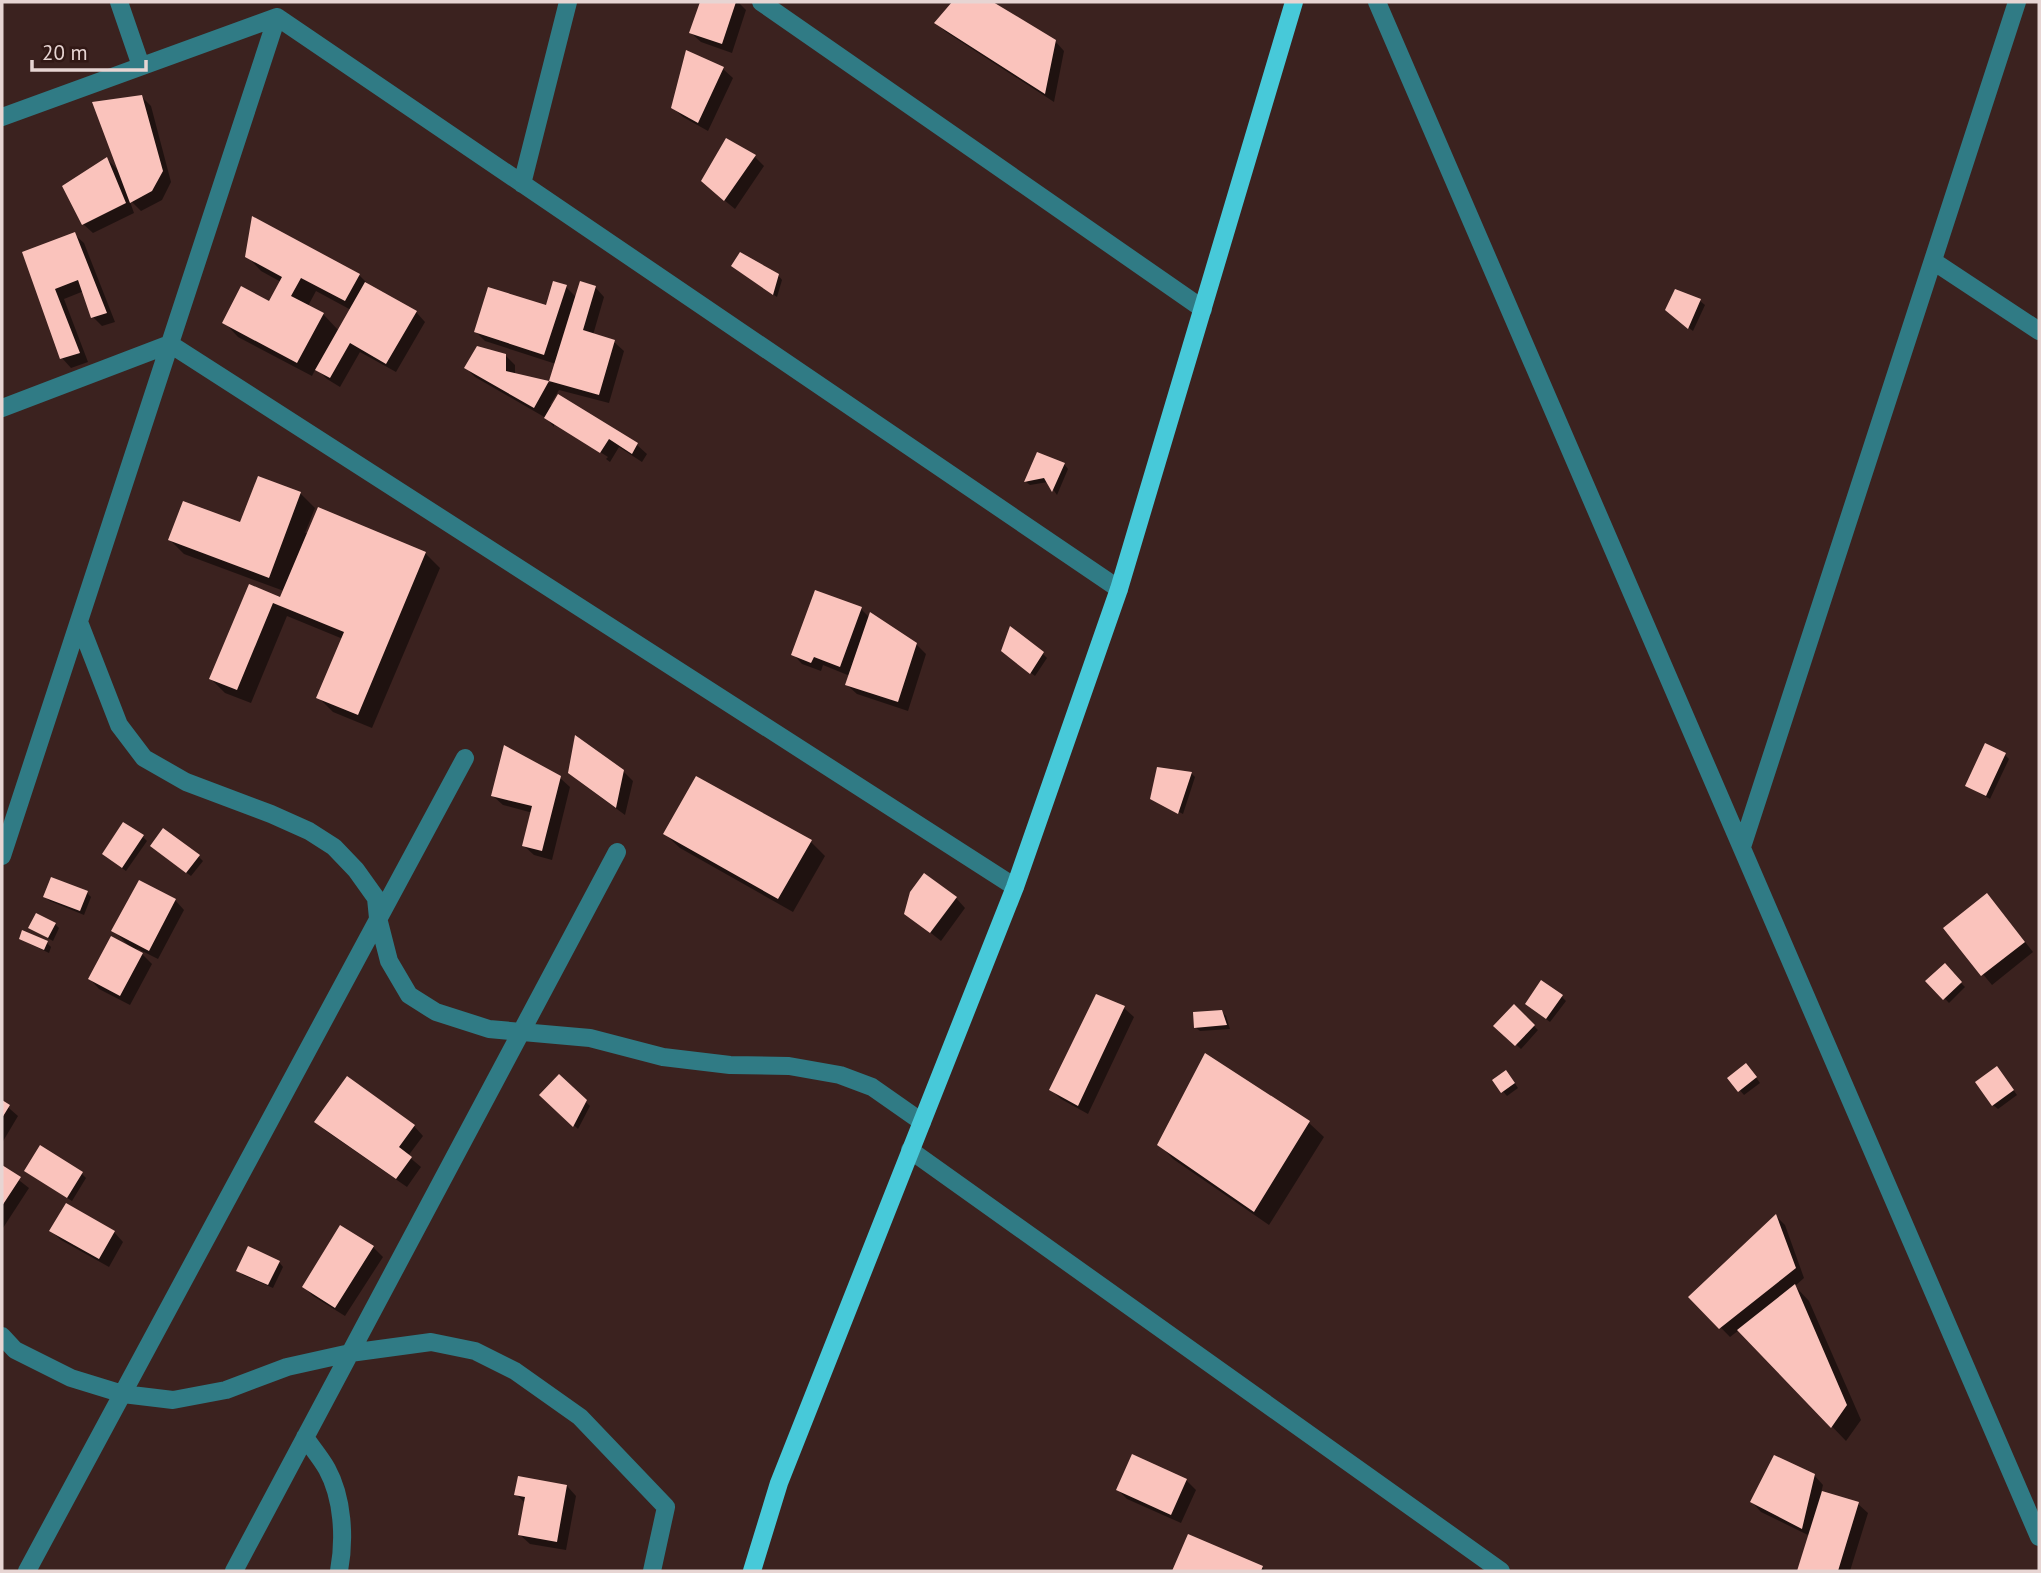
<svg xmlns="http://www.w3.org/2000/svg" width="2041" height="1573" font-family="'PT Sans',sans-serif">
<rect width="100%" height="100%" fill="#3b221f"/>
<path fill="#0007" fill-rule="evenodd" d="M702 2H738L746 10 732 53 701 42 691 33Z
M955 2H989L1055 41 1064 51 1054 102 946 32 936 23Z
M723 69 733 78 708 131 683 117 673 108Z
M142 97 151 106 171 182 162 200 141 211 129 199 134 213 93 233 83 224 107 159 121 173Z
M755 157 764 166 735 209 712 190Z
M74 234 84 243 115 322 102 326 93 317 84 291 64 299 88 362 71 368 62 358 24 253Z
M247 256 359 275 370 286 416 312 425 322 396 372 360 352 340 387 327 379 316 368 312 376 238 337 224 322 270 303 281 282 261 271ZM316 291 351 310 339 331 323 314 308 306Z
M737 270 778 275 782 280 777 297Z
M566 287 577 298 595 287 604 297 593 335 614 342 624 351 609 403 559 390 550 405 553 406 559 397 637 445 647 454 642 462 619 447 610 462 606 459 608 457 554 423V427L546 418 475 377 466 368 505 355 515 365V375L550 383 556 364 485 341 476 332 547 308Z
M1676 291 1700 301 1705 305 1693 331 1671 314Z
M1064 464 1068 469 1057 495 1048 482 1030 485 1026 482Z
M300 493 315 508 305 533 425 553 440 568 372 728 333 712 318 697 343 639 287 616 251 703 225 693 211 679 250 586 281 599 284 591 184 554 170 540 241 525Z
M816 592 861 609 870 618 916 644 926 654 908 711 857 694 847 685 850 676 823 665 821 671 802 664 793 654Z
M1043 654 1047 658 1035 676 1007 655Z
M2005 755 2009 759 1990 799 1967 786Z
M623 771 633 781 625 815 580 782 570 773Z
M1191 773 1195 777 1183 814 1154 799Z
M560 778 570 787 552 860 534 855 524 846 533 813 503 805 493 796Z
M665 834 811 842 825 856 793 912 680 848Z
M143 837 147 841 126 871 108 858Z
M156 850 198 856 203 861 191 876Z
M87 893 91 897 84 915 50 901 45 897Z
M956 898 965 908 941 941 906 913Z
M175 900 184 910 158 959 136 948 152 964 130 1005 99 989 90 979 129 946 113 930Z
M1996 905 2033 952 1992 985 1945 929Z
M55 924 59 928 53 941 30 928Z
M21 938 47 943 51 947 49 953 26 942Z
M1944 966 1965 987 1949 1003 1928 981Z
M1561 996 1566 1001 1550 1022 1531 1008Z
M1514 1007 1538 1030 1521 1049 1496 1026Z
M1124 1008 1134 1017 1088 1114 1061 1099 1051 1090Z
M1222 1012 1226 1016 1230 1029 1200 1031 1195 1027Z
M1205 1056 1309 1123 1324 1137 1269 1225 1173 1159 1159 1144Z
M1750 1069 1760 1083 1744 1095 1729 1078Z
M2001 1073 2017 1095 1998 1109 1993 1105Z
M1510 1076 1518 1088 1507 1096 1494 1081Z
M559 1077 590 1106 578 1129 542 1095Z
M2 1102 18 1116 2 1143Z
M317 1122 414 1126 423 1136 408 1156 421 1167 407 1187 326 1131Z
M2 1167 29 1188 3 1228 2 1227Z
M82 1174 86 1178 72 1201 31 1175Z
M1776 1216 1785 1225 1804 1278 1795 1286 1809 1301 1861 1420 1846 1441 1739 1330 1730 1337 1691 1297Z
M341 1227 373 1247 383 1257 345 1316 313 1296 304 1287Z
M51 1231 114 1232 123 1242 109 1267 61 1240Z
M279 1262 283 1267 273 1288 243 1275 238 1270Z
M1814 1475 1823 1485 1821 1493 1858 1504 1868 1513 1850 1571H1799L1810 1536 1761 1512 1752 1502Z
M1186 1480 1196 1490 1181 1523 1127 1499 1118 1490Z
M567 1486 576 1496 566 1550 530 1544 520 1535 526 1504 516 1494Z
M1189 1536 1262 1567 1266 1571H1174Z"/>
<path fill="#fac3bc" d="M700 2H736L722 44 689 33Z
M952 2H993L1056 40 1045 94 934 23Z
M686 50 724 67 698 123 671 108Z
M142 95 163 171 152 191 130 203 92 102Z
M726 138 756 155 724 201 701 181Z
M107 157 126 203 82 225 62 186Z
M252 216 360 274 345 301 301 278 291 296 324 313 297 363 222 323 241 286 269 301 282 277 245 257Z
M75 232 107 313 91 318 78 280 55 289 80 353 60 359 22 252Z
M740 252 779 274 773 295 731 266Z
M553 281 567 285 544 355 474 332 488 287 546 305Z
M580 281 596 286 583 330 615 340 599 395 549 381Z
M365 282 417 311 386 364 350 343 330 378 315 370Z
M1675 289 1701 299 1688 329 1665 310Z
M477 346 506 354V371L549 381 534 408 464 368Z
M558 394 638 443 632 454 609 439 600 453 544 418Z
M1037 452 1065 463 1052 492 1044 478 1024 482Z
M258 476 301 492 269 578 168 540 183 501 240 522Z
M318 507 426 552 358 715 316 698 344 632 273 603 237 690 209 679 249 584 280 597Z
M815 590 862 607 840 667 814 657 811 663 791 655Z
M870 612 917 643 898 702 845 685Z
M1010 626 1044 652 1030 674 1001 651Z
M575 735 624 770 616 808 568 773Z
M1985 743 2006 753 1986 796 1965 786Z
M504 745 561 776 542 851 522 846 532 806 491 796Z
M1157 767 1192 772 1178 814 1150 799Z
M696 776 812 840 778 899 663 834Z
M123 822 144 835 122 868 102 854Z
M163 828 200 855 186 873 150 846Z
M924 873 957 897 930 933 904 914 910 892Z
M51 877 88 891 80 911 43 897Z
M139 880 176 899 149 951 111 931Z
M1987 893 2025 942 1981 976 1943 928Z
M36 913 56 923 48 938 28 928Z
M22 930 48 941 44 950 19 939Z
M111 936 143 953 120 996 88 979Z
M1945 963 1962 982 1943 1000 1925 981Z
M1541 980 1563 995 1546 1019 1525 1004Z
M1096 994 1125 1006 1078 1106 1049 1090Z
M1514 1004 1535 1025 1515 1046 1493 1026Z
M1222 1010 1227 1025 1194 1028 1193 1012Z
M1205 1053 1310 1121 1254 1212 1157 1145Z
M1746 1063 1757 1077 1738 1092 1727 1078Z
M1997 1066 2014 1090 1992 1106 1975 1082Z
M1506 1070 1515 1083 1501 1093 1492 1080Z
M559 1074 587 1100 573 1127 539 1095Z
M347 1076 415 1125 399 1147 412 1157 396 1179 314 1122Z
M2 1100 10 1105 2 1118Z
M40 1145 83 1172 67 1198 24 1171Z
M2 1165 21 1177 2 1206Z
M66 1203 115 1231 99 1259 49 1231Z
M1776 1214 1796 1268 1719 1329 1688 1297Z
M340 1225 374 1246 335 1308 302 1287Z
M248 1246 280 1261 268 1285 236 1271Z
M1795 1284 1847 1405 1831 1428 1737 1330Z
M1132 1454 1187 1479 1171 1515 1116 1490Z
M1774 1455 1815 1474 1802 1529 1750 1502Z
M518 1476 567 1485 557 1542 518 1535 525 1497 514 1495Z
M1822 1491 1859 1502 1838 1571H1797Z
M1188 1534 1263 1566 1261 1571H1172Z"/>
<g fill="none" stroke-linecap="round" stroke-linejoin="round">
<path stroke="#307b85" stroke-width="18" d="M119 2 141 66
M761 2 1203 309
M1377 2 2039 1537
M277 17 1119 589
M2 117 277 17
M522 184 568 2
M1933 261 2039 331
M2 408 170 344 1015 887
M79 622 119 725 144 758 186 782 271 814 309 831 334 847 356 870 376 898 378 918 389 961 409 995 436 1012 489 1029 590 1038 663 1057 730 1065 789 1066 840 1075 872 1087 922 1122
M1742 847 2017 2
M2 856 277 17
M910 1150 1501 1571
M2 1336 15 1350 71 1378 123 1394 173 1400 226 1390 287 1367 350 1353 431 1342 475 1351 515 1371 580 1417 666 1507 652 1571
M305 1437C312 1448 321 1458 327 1469 343 1498 345 1539 339 1571
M27 1571 465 758
M234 1571 617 852"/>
<path stroke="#47c9d9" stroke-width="18" d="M752 1571 779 1483 1015 887 1119 589 1294 2"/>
</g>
<rect width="2041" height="1573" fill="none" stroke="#e7d5d3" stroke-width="7"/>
<path d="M32 60v10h114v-10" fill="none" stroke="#e7d5d3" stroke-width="3.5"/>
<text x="42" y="60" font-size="21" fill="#e7d5d3" stroke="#311815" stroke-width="5" paint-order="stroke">20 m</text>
</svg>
